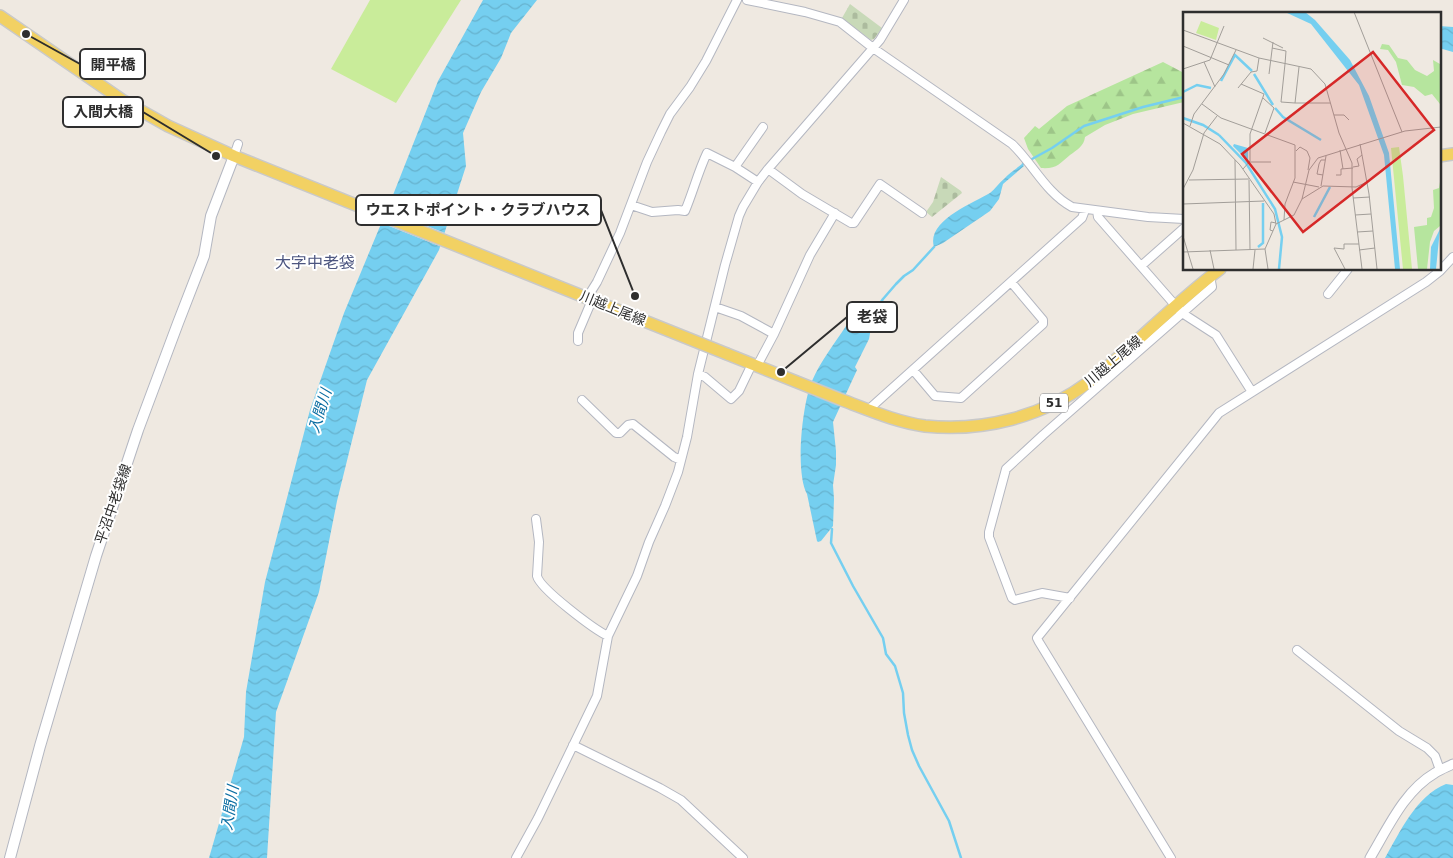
<svg xmlns="http://www.w3.org/2000/svg" width="1453" height="858" font-family="'DejaVu Sans','Noto Sans JP',sans-serif">
<defs>
<pattern id="forest-firs" width="22" height="20" patternUnits="userSpaceOnUse" patternTransform="scale(1.25)"><rect width="22" height="20" fill="#b6e59e"/><path d="M5 1l3.5 6h-7zM16 11l3.5 6h-7z" fill="#9dc588"/></pattern>
<pattern id="cemetery-stones" width="16" height="16" patternUnits="userSpaceOnUse" patternTransform="scale(1.25)"><rect width="16" height="16" fill="#c8d9b8"/><path d="M2 7V4a2 2 0 0 1 4 0v3zM10 15v-3a2 2 0 0 1 4 0v3z" fill="#acbb9e"/></pattern>
<pattern id="water-waves" width="16" height="10" patternUnits="userSpaceOnUse" patternTransform="scale(1.25)"><rect width="16" height="10" fill="#75cff0"/><path d="M0 5q4-4 8 0t8 0" fill="none" stroke="#66b2ce"/></pattern>
</defs>
<rect width="100%" height="100%" fill="#efe9e1"/>
<path fill="url(#forest-firs)" d="M1163 62 1184 73V102L1133 114 1105 125 1085 137C1084 146 1077 150 1070 155 1059 164 1057 169 1041 168L1028 149 1024 138 1035 126 1039 129 1067 106Z"/>
<path fill="url(#cemetery-stones)" d="M850 4 882 28 874 39 871 40 842 18Z
M941 177 961 191 962 193 932 217 926 212 933 202Z"/>
<path fill="#c9ec9a" d="M370 0H461L396 103 331 69Z"/>
<path fill="url(#water-waves)" d="M483 0H537L511 33 501 58 481 92 463 133 466 166 439 250 367 380 337 501 319 592 276 712 267 858H209L244 737 246 692 265 582 310 410 344 313 393 195 438 81Z
M1439 26 1453 27V52L1439 48Z
M1022 164 1024 166 1003 184 999 199 990 211 943 243 934 247C926 221 973 203 990 193 995 189 999 183 1004 179 1009 173 1016 169 1022 164Z
M868 314 873 316 869 339 855 367 857 370 833 422 836 451V465L833 485 834 499 833 526 821 541 818 542 817 541 807 494C795 472 802 405 812 381 820 362 835 343 846 326 853 319 858 315 868 314Z
M1446 784 1453 785V858H1385C1400 832 1416 796 1446 784Z"/>
<path fill="#efe9e1" d="M385 209 447 234 442 247 379 222Z"/>
<g fill="none" stroke-linecap="round" stroke-linejoin="round">
<path stroke="#75cff0" stroke-width="2.5" d="M1023 164 1052 148 1084 126 1143 107 1184 97
M872 315 883 299 896 284 904 276 913 270 934 247
M832 529 831 543 853 586 883 638 886 654 895 666 903 693 904 713 908 735 912 750 919 766 949 821 961 858"/>
<g stroke="#b4b7c1" stroke-width="10">
<path id="minor" d="M747 0 805 12 840 22 873 48 1012 144C1033 164 1046 193 1072 207L1148 217 1184 219
M234 156 238 144
M735 167 763 127
M768 169 802 194 851 223H854L880 184 922 213
M631 205 652 212 678 210 685 211C693 192 698 172 707 153L735 167 758 182
M1097 211 1098 217 1182 313 1216 335 1252 392
M1141 266 1184 228
M1328 294 1348 269
M587 298 597 282 620 233 647 162 661 132 670 114 690 87 706 61 737 0
M715 307 741 316 774 334
M578 341V333L592 300
M757 366 774 334 810 255 835 213
M913 370 935 396 961 398 1043 324V320L1011 282
M698 374 705 377 731 399 739 391 752 364
M582 400 616 433H620L628 425 633 424 674 457 681 460
M868 410 1082 218 1085 210
M536 519 539 542 537 576C540 589 595 630 608 636
M1070 598 1042 593 1015 600 1012 598 989 537V532L1006 469 1043 435 1212 287 1210 276
M1297 650 1399 731 1427 748 1435 756 1440 770
M573 745 660 788 681 800 743 858
M516 858 538 818 597 696 608 636 637 576 649 542 665 506 678 472 687 437 698 374 725 265 739 216 743 207 758 182 768 169 880 40 904 0
M1171 858 1039 642 1037 638 1219 413 1426 282 1440 271 1453 257"/>
</g>
<g stroke="#b4b7c1" stroke-width="11">
<path id="tertiary" d="M1370 858C1388 828 1404 791 1435 773 1441 769 1447 767 1453 764"/>
</g>
<g stroke="#b4b7c1" stroke-width="12">
<path id="secondary" d="M10 858 40 746 96 556 138 430 178 323 204 256 211 216 234 156"/>
</g>
<g stroke="#c9c9c9" stroke-width="14">
<path id="primary" d="M0 16 122 100 168 126 234 156 612 308
M1439 156 1453 154
M727 354C765 369 804 385 842 400 869 410 896 422 925 426 983 432 1042 417 1089 382 1103 372 1116 359 1129 348 1159 321 1188 293 1220 269"/>
</g>
<use href="#minor" stroke="#fff" stroke-width="8"/>
<use href="#tertiary" stroke="#fff" stroke-width="9"/>
<use href="#secondary" stroke="#fff" stroke-width="10"/>
<use href="#primary" stroke="#f2d163" stroke-width="11"/>
<g stroke="#c9c9c9" stroke-width="14" stroke-linecap="butt">
<path id="primary-bridge" d="M612 308 727 354"/>
</g>
<use href="#primary-bridge" stroke="#f2d163" stroke-width="11"/>
</g>
<g text-anchor="middle" stroke-width="4" stroke-linejoin="round" paint-order="stroke">
<rect fill="#fff" stroke="#6d6d6d" stroke-width="1" x="1040" y="393.5" width="28" height="19" rx="4"/>
<g font-size="12" font-weight="bold" fill="#2e2e2e">
<text x="1054" y="407">51</text>
</g>
<g font-size="14" fill="#2e2e2e" stroke="#fff">
<text transform="translate(613 308) rotate(22)" y="5">川越上尾線</text>
<text transform="translate(1113 361) rotate(-40)" y="5">川越上尾線</text>
<text transform="translate(113 504) rotate(-71)" y="5">平沼中老袋線</text>
</g>
<g font-size="15" font-style="italic" fill="#0d6fa3" stroke="#fff">
<text transform="translate(320 411) rotate(-73)" y="5">入間川</text>
<text transform="translate(230 808) rotate(-81)" y="5">入間川</text>
</g>
<g font-size="16" fill="#4d5680" stroke="#fff">
<text x="315" y="268">大字中老袋</text>
</g>
</g>
<g transform="translate(1183 12)">
<rect width="258" height="258" fill="#efe9e1"/>
<path d="M257 170V214L251 219 247 230 244 257H235L231 215 244 213V206L248 205 251 196 250 178 256 176Z" fill="#b6e59e"/>
<path d="M199 32 206 33 215 46 224 48 232 58 244 64 251 59 250 48 257 52V92L249 82 242 84 231 75 219 73 213 50 205 38 197 37Z" fill="#b6e59e"/>
<path d="M18 9 36 16 33 28 13 21ZM216 135 220 164 229 257H220L208 136Z" fill="#c9ec9a"/>
<path d="M102 0H122L132 8 167 48 186 84 206 141 217 257H212L201 143 176 73 128 12ZM51 132 65 136V149L50 134ZM257 217 253 257H247L248 235Z" fill="#75cff0"/>
<path fill="none" stroke="#75cff0" stroke-width="2.5" d="M71 62 90 93M38 69 52 43 69 59M0 80 14 73 28 76M92 96 100 105 138 128M0 106 20 113 36 123M36 123 63 151 92 197 99 225 96 257M131 205 147 175M75 235 80 231V191"/>
<path fill="none" stroke="#a29e99" stroke-width="1" d="M171 0 219 120M0 18 76 46 128 57 142 72 156 121 169 151V176L179 257M80 26 100 36M0 34 46 53M89 36 103 39 102 52M21 50 32 75M102 52 98 90 112 91M116 55 112 91H147M0 57 27 48 41 14M86 62 90 30M58 72 81 82 67 122V149L60 157M55 76 68 60 74 59 76 46M80 86 91 96 82 121M19 92 38 106 112 133V166L102 192 101 208M151 103H161L166 108M0 111 37 132 57 153 91 202 93 212M7 114 11 102 41 62 53 38M177 132 186 182 194 257M157 138 160 157M113 139 117 135 124 139 127 146 125 158M52 148 53 238M67 150H88M170 155 176 154 174 147 179 143M140 163 134 162 136 152 138 148H142M153 163H158V157L170 156M6 168 66 167M66 168 67 238M110 170 136 175M138 174 143 144M0 177 10 158 21 121 34 104M170 186 187 185M119 187 140 174 173 175 184 170M0 192 81 189M172 203 188 202M90 219 87 218 88 210 93 211M174 220 190 219M0 224 10 257M82 237 85 257M27 238 31 257M176 238 192 236M0 240 82 237 93 212 111 203 119 187 126 158 135 146 222 119 258 115M70 257 72 238M162 257 151 236 161 237V232H176"/>
<path fill="#d62828" fill-opacity="0.15" stroke="#d62828" stroke-width="2.5" d="M190 40 251 118 120 220 59 142Z"/>
<rect width="258" height="258" fill="none" stroke="#2e2e2e" stroke-width="2.5"/>
</g>
<path fill="none" stroke="#2e2e2e" stroke-width="2" d="M26 34L80 64M216 156L143 112M635 296L601 210M781 372L847 317"/>
<g fill="#2e2e2e" stroke="#fff" stroke-width="2">
<circle cx="26" cy="34" r="5"/>
<circle cx="216" cy="156" r="5"/>
<circle cx="635" cy="296" r="5"/>
<circle cx="781" cy="372" r="5"/>
</g>
<g fill="#fff" stroke="#2e2e2e" stroke-width="2">
<rect x="80" y="49" width="65" height="30" rx="5"/>
<rect x="63" y="97" width="80" height="30" rx="5"/>
<rect x="356" y="195" width="245" height="30" rx="5"/>
<rect x="847" y="302" width="50" height="30" rx="5"/>
</g>
<g font-size="15" text-anchor="middle" font-weight="bold" fill="#2e2e2e">
<text x="113" y="70">開平橋</text>
<text x="103" y="117">入間大橋</text>
<text x="478" y="215">ウエストポイント・クラブハウス</text>
<text x="872" y="322">老袋</text>
</g>
</svg>
